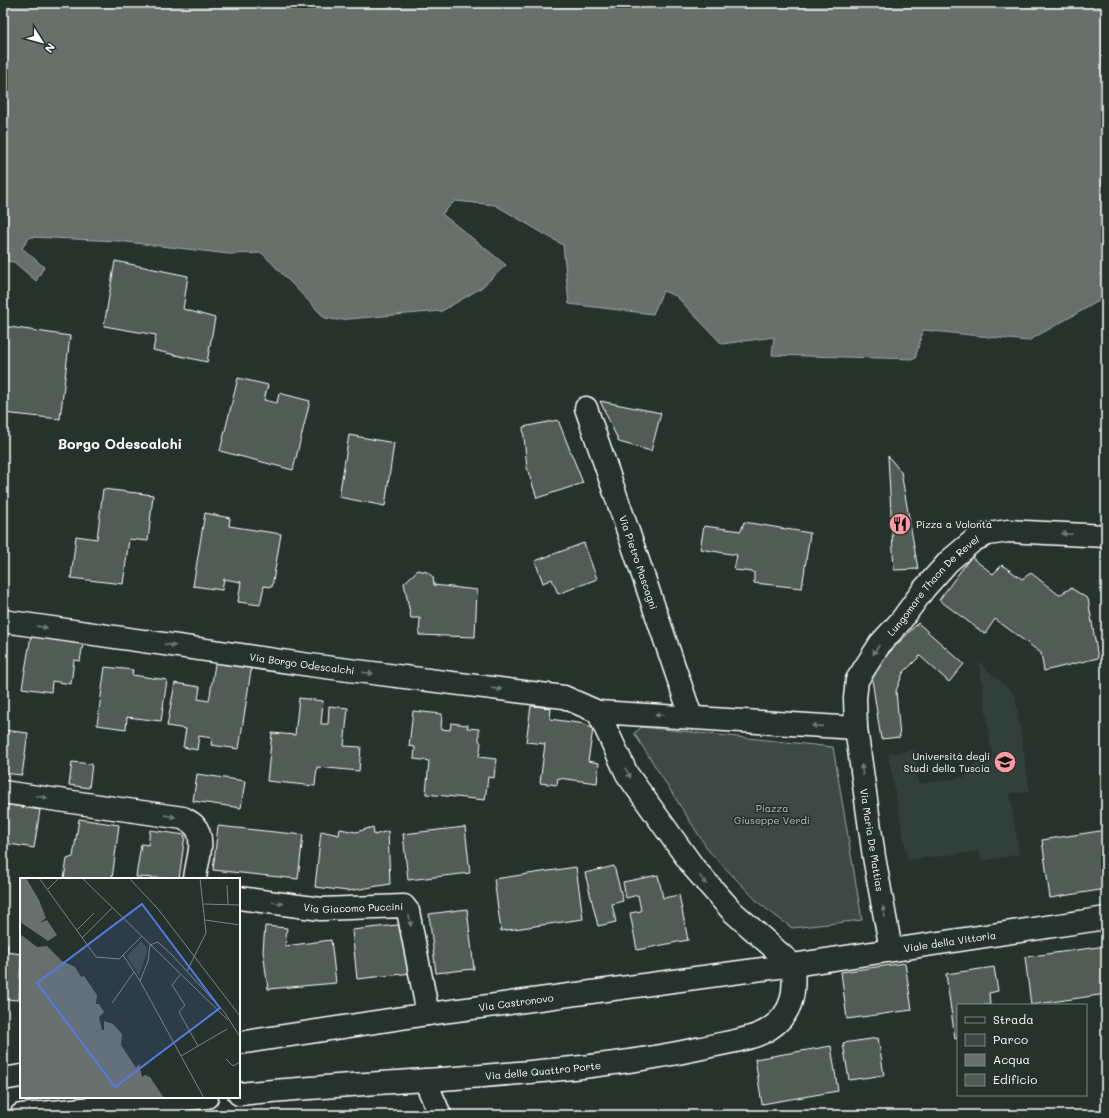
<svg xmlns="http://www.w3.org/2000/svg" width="1109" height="1118" font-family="Mali,sans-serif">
<rect width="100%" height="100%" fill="#26332d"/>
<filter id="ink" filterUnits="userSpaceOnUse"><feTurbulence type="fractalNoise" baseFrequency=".025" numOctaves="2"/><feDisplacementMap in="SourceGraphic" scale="8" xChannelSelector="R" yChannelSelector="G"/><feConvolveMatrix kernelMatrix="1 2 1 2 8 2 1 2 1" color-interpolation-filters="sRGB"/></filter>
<g filter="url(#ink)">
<path fill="#333f3a" d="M979 662 1015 695 1030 792 1010 793 1019 854 982 861 979 851 908 860 888 754 915 750 919 784 966 777 974 764 993 760Z"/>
<path fill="#3e4944" stroke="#9ea4a2" d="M642 727 833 747 862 920 792 928 760 904 709 851 634 733Z"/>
<path fill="#67706c" stroke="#a4a9a7" d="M3 3H1106V297L1028 341 923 330 915 359 772 355 774 337 722 344 676 296 663 291 653 314 569 304 563 245 495 205 455 201 442 214 506 265 481 288 442 311 337 320 325 318 262 253 229 254 118 241 30 237 22 248 44 267 36 281 14 262 3 261Z"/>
<path fill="#515c57" stroke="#fff" d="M115 261 188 276 183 309 215 318 207 362 153 350 156 335 104 326Z
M3 326 70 336 60 419 3 413Z
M238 378 268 385 264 400 277 403 279 393 310 401 293 470 220 451Z
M600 401 661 413 651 451 619 442Z
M558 420 583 483 537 498 527 468 523 427Z
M349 435 394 443 385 506 339 497Z
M888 456 901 472 918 569 894 570Z
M103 489 153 495 148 541 129 539 123 584 71 578 76 536 97 539Z
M205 513 230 518 229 526 281 534 272 587 264 586 260 605 238 602 241 582 224 579 222 590 193 586Z
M744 522 810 533 802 588 754 583V572L734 570 737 555 700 549 704 526 741 531Z
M584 543 597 579 558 594 552 579 543 583 535 561Z
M971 557 993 574 1002 565 1022 579 1031 573 1059 595 1071 588 1088 599 1098 658 1044 671 1041 653 995 619 985 634 939 600Z
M418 570 427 572 433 577 434 585 477 590 475 637 419 635 420 618H411L404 583Z
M918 623 964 664 949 682 920 656 903 673 896 691 900 737 881 739 872 679 882 660Z
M32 630 84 638 80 661 74 660 71 684 52 681 51 692 22 688Z
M216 658 252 664 239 749 211 745 212 738 199 736 197 750 183 747 186 729 167 726 175 683 200 687 198 699 209 701Z
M105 667 133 670 132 675 167 680 161 721 127 717 126 729 97 725Z
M299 698 323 701 321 724H328L329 706 348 708 344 746 361 747 359 771 317 767 315 786 267 781 272 733 295 735Z
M531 706 551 708 550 719 585 724 593 729 588 761 599 763 597 783 558 778 557 785 540 783 545 744 526 742Z
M413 711 442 714 441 729 450 730 451 723 468 725 467 728 479 729V740L481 743 479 757 496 759 494 778 488 777 485 800 426 794 429 761 414 759 415 747 409 746Z
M3 730 28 733 22 775 3 773Z
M72 762 92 764 89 788 69 785Z
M197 774 245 781 241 808 193 801Z
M3 804 40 810 34 848 3 843Z
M79 819 119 825 112 879H64L67 859 73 857Z
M218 826 303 835 298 879 213 870Z
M373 827 374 835 388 831 390 884 348 891 315 887 321 831 339 835 340 829 356 832Z
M465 827 470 873 408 880 403 834Z
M150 830 185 835 179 879 136 877 141 844 148 845Z
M1106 830V889L1050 898 1042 840Z
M614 866 623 901 612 904 616 922 598 926 585 873Z
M576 867 583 919 501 931 494 879Z
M658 875 663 898 679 895 688 940 637 950 630 913 641 911 638 895 626 898 623 882Z
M467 909 474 969 436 973 429 914Z
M406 924 412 973 357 979 352 930Z
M265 926 287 928 285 946 331 940 336 983 268 989 263 951Z
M3 945H8L7 952 21 954 19 1000 3 999Z
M1106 946V994L1031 1005 1025 957Z
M905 963 912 1010 847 1019 841 972Z
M994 967 998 991 989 993 990 1005H958V1038L955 1039 946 974Z
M878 1038 884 1075 849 1080 843 1043Z
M831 1046 838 1091 762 1104 755 1059Z"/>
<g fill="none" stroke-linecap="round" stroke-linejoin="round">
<g stroke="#fff" stroke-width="25">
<g id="street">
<path id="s1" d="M586 408 691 716"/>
<path id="s2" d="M3 621 317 666 564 697 598 712"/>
<path d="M3 792 183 818C186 820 191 822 194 825 207 839 196 863 195 879"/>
<path id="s3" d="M239 898 321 909 404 906 408 911 428 1014"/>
<path id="s4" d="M891 950 874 857 856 728 855 698 857 680 880 644 900 622 924 589 949 561 974 540 988 534 1008 531 1106 536"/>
<path d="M793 965 733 912 694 868 627 774 598 712 856 728"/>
</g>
</g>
<g stroke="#fff" stroke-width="25">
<g id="secondary">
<path d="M425 1080 440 1115"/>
<path id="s5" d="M239 1094C320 1086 402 1082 483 1076 557 1070 629 1064 702 1048 721 1043 753 1040 769 1029 794 1013 795 991 793 965"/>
<path d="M21 1115 207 1097"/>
</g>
</g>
<g stroke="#fff" stroke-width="25">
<g id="primary">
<path id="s6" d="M239 1043 428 1014 793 965 1106 918"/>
<path d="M3 1079 21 1076"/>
</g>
</g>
<use href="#street" stroke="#26332d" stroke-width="22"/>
<use href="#secondary" stroke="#26332d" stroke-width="22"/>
<use href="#primary" stroke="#26332d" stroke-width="22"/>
</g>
<defs><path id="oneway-solid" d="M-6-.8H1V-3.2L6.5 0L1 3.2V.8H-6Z"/></defs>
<g fill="#727a76">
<use href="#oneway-solid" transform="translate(1067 534) rotate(-177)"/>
<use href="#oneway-solid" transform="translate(42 627) rotate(8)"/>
<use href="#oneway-solid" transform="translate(170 645) rotate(8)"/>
<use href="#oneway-solid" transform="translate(876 650) rotate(123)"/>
<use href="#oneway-solid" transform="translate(368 673) rotate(7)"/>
<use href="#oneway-solid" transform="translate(497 689) rotate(7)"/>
<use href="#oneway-solid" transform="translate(660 715) rotate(-177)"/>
<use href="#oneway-solid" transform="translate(817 726) rotate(-176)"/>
<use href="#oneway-solid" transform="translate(862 770) rotate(-98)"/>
<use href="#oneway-solid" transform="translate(628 773) rotate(60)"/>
<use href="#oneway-solid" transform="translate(42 797) rotate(8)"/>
<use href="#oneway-solid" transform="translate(170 816) rotate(11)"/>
<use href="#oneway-solid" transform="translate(703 880) rotate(51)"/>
<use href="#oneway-solid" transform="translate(278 903) rotate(8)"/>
<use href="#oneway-solid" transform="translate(884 912) rotate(-100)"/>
<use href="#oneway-solid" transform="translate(410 921) rotate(80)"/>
</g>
</g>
<defs>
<g id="restaurant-disc" transform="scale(1.15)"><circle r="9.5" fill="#ff9aa2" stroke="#26332d"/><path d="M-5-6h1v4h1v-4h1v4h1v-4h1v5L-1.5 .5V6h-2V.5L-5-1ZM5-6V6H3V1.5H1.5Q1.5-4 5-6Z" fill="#111"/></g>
<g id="university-disc" transform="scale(1.15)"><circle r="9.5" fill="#ff9aa2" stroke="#26332d"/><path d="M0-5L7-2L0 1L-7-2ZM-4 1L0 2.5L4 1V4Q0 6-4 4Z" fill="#111"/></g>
</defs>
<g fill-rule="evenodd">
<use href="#restaurant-disc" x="900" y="524"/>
<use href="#university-disc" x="1005" y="762"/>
</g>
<g text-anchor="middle" stroke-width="3.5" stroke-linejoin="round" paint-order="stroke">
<g font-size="10" fill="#fff" stroke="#26332d" text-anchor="start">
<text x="916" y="528">Pizza a Volontà</text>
<text x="990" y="760" text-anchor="end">Università degli<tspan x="990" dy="12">Studi della Tuscia</tspan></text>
</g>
<g font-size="10" fill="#fff" stroke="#26332d">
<text dy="4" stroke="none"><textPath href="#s1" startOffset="163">Via Pietro Mascagni</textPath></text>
<text dy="4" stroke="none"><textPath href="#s4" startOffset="395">Lungomare Thaon De Revel</textPath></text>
<text dy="4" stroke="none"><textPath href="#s2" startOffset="302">Via Borgo Odescalchi</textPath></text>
<text transform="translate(872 840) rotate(81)" y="4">Via Maria De Mattias</text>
<text dy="4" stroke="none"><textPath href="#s3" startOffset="115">Via Giacomo Puccini</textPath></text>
<text dy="4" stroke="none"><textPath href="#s6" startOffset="718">Viale della Vittoria</textPath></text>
<text dy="4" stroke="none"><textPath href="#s6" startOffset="280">Via Castronovo</textPath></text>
<text dy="4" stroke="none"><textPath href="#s5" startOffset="305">Via delle Quattro Porte</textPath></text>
</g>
<g font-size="10" fill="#bbbfbe" stroke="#26332d">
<text x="772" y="812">Piazza<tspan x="772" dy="12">Giuseppe Verdi</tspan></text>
</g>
<g font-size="14" font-weight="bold" fill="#fff" stroke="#26332d">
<text x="120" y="449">Borgo Odescalchi</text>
</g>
</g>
<g transform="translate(20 878)">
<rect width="220" height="220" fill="#26332d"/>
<path d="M121 63 126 69 127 74 119 98 107 78Z" fill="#3e4944"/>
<path d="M0 0H6L19 22 26 40 20 45 27 42 37 57 28 63 0 44ZM0 56 17 69 27 68 42 83 55 89 61 99 64 98 77 117 76 126H79L84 134 79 139 82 152H84V143L93 146 102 156 101 167 110 181 116 190 119 186 122 199 125 197 130 199 144 220H0Z" fill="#67706c"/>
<path fill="none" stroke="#7d8581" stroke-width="1" d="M19 0 76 79 99 81 122 58M62 0 208 142M109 0 138 31 220 138M207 7 208 27M28 11 39 0M183 26 220 27M185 42 220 47M57 52 74 35M62 60 92 30M130 67 138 64 152 77 205 135 220 159M103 77 120 103 128 83 130 67M167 93 186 55 180 0M160 97 152 107 165 127 159 134 178 168M120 103 184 220M92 125 114 94M161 178 207 151M206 181 213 188 220 184"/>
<path fill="#567ae2" fill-opacity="0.15" stroke="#567ae2" stroke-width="2" d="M122 26 200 130 95 209 17 105Z"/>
<rect width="220" height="220" fill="none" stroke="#fff" stroke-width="2"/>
</g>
<rect width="1109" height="1118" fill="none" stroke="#26332d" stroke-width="16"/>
<rect x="8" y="8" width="1093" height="1102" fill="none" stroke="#fff" stroke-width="1.5" filter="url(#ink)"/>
<rect x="957" y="1004" width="130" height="92" fill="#26332d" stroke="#7d8581"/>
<rect x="965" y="1017" width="20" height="6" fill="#26332d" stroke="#7d8581"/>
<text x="993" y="1024" font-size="12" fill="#ffffff">Strada</text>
<rect x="965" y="1034" width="20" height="12" fill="#3e4944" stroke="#7d8581"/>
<text x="993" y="1044" font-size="12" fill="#ffffff">Parco</text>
<rect x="965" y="1054" width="20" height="12" fill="#67706c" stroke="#7d8581"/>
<text x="993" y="1064" font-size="12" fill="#ffffff">Acqua</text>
<rect x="965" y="1074" width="20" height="12" fill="#515c57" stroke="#7d8581"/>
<text x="993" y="1084" font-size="12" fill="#ffffff">Edificio</text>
<g transform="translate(42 42) rotate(127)" stroke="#26332d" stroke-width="3" paint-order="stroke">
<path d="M0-3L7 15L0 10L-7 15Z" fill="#ffffff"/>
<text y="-6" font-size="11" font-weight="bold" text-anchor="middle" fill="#ffffff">N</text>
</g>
</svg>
